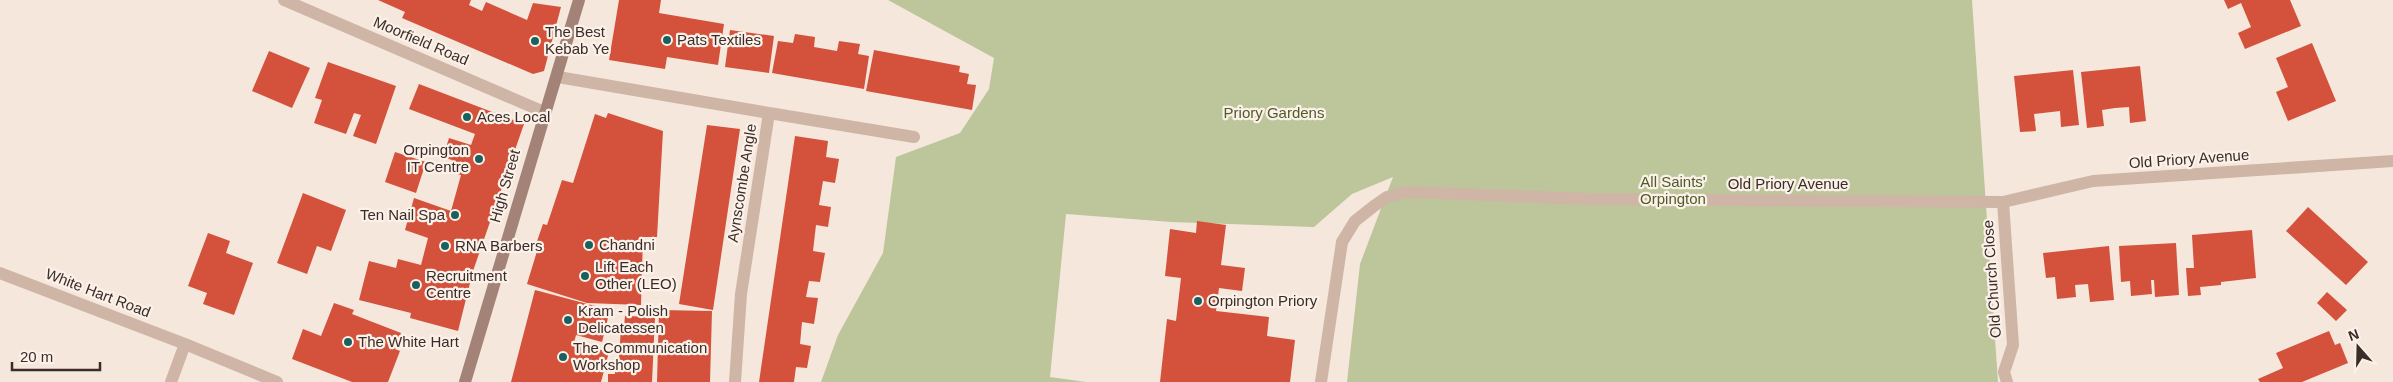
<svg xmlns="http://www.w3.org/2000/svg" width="2393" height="382" font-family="Helvetica,sans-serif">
<rect width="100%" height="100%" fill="#f5e7dc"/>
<path fill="#bcc69a" d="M888 0H1972L1998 382H1347L1360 264 1393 177 1352 194 1314 227 1171 222 1066 214 1050 377 1086 382H821L838 335 883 253 896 157 960 133 989 89 994 58Z"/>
<path fill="#d4513b" d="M378 0H471L469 5 482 11 486 2 527 20 533 3 561 7 544 71 533 74 402 18 405 12Z
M619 0H661L659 13 724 24 718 65 667 57 665 69 609 60Z
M2224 0H2290L2301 26 2245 49 2238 33 2251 27 2241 3 2228 9Z
M730 30 774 36 769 73 725 67Z
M795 34 815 37 814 47 837 51 839 41 860 44 858 54 869 56 864 89 772 73 778 41 793 43Z
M2312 43 2336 101 2288 121 2276 92 2288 87 2276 58Z
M874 50 960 66 959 72 969 74 967 84 976 85 972 110 866 91Z
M269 51 310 68 292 108 252 91Z
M328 62 396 86 376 144 353 136 361 115 354 113 346 134 314 123 322 100 315 98Z
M2140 66 2146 121 2130 123 2129 107 2115 108 2102 110 2104 126 2087 128 2081 72Z
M2073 70 2079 125 2061 127 2060 111 2034 114 2036 131 2020 132 2014 76Z
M419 84 524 124 473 271 458 331 410 318 411 313 359 300 369 261 396 268 398 259 421 265 428 238 405 230 414 198 451 211 461 175 449 172 452 160 443 157 449 138 471 145 475 134 409 109Z
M608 113 663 131 657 237H643L641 305 587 303 527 284 538 248 535 247 543 224 547 225 562 180 573 183 595 114 606 118Z
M707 125 740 129 713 310 679 304Z
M795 136 828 141 826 157 839 159 835 183 823 181 819 205 831 207 828 227 816 225 813 251 825 253 820 282 809 281 806 297 818 298 814 324 802 322 800 344 811 346 807 368 796 367 794 382H759Z
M395 152 426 162 416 193 385 182Z
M303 193 346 210 331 251 317 246 307 274 277 263Z
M2308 207 2368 262 2346 285 2286 231Z
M1197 221 1226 225 1221 265 1245 268 1242 291 1219 288 1216 311 1269 317 1267 336 1295 340 1290 382H1160L1167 319 1176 321 1181 278 1165 276 1170 229 1196 233Z
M2252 230 2256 278 2221 282V285L2200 287 2201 295 2188 296 2186 268H2194L2192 235Z
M208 233 230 241 226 253 253 263 234 315 203 304 207 293 188 286Z
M2176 243 2179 295 2155 297 2154 280H2151L2152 294 2131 296 2130 281 2121 282 2119 246Z
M2109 246 2114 300 2090 302 2088 284 2075 285 2076 297 2057 299 2055 277 2046 278 2043 253Z
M535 290 610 310 602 342 576 335 574 343 609 352 601 382H511Z
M2327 292 2347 310 2336 321 2317 303Z
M334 303 354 310 352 314 401 333 395 349 400 351 388 382H352L292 359 303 329 321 336Z
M659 310 712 311 710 382H657Z
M625 316 655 317 652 382H608V374H615V358L619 359 621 327H624Z
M2329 331 2335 345 2340 343 2348 363 2302 382H2260L2258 379 2283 368 2276 353Z"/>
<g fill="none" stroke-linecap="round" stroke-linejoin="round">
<path stroke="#cfb5a6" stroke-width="12" d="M284 0 544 112
M558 77 769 113 741 294 735 382
M769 113 914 137
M2003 202 2013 345 2004 372 2007 382
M0 273 185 344
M171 382 185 344 277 382
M1321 382 1342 242 1355 221 1374 206 1387 197 1407 192 1590 199 2003 202 2093 181 2393 161"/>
<path stroke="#a38377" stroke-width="12" d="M465 382 579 0"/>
</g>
<g fill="#18615f" stroke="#fcf1e9" stroke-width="2">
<circle cx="667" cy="40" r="5"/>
<circle cx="535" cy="41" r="5"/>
<circle cx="467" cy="117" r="5"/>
<circle cx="479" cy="159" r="5"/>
<circle cx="455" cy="215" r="5"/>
<circle cx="589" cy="245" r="5"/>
<circle cx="445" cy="246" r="5"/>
<circle cx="585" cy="276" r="5"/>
<circle cx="416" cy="285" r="5"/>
<circle cx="1198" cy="301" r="5"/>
<circle cx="568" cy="320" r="5"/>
<circle cx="348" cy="342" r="5"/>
<circle cx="563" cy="357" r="5"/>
</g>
<g text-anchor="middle" stroke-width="4.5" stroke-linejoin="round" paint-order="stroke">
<g font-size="15" fill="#3a2c28" stroke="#fcf1e9" text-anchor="start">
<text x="545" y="37">The Best<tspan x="545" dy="17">Kebab Ye</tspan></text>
<text x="677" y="45">Pats Textiles</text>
<text x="477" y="122">Aces Local</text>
<text x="469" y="155" text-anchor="end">Orpington<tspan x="469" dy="17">IT Centre</tspan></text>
<text x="445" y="220" text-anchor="end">Ten Nail Spa</text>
<text x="599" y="250">Chandni</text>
<text x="455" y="251">RNA Barbers</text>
<text x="595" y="272">Lift Each<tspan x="595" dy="17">Other (LEO)</tspan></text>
<text x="426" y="281">Recruitment<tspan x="426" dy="17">Centre</tspan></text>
<text x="1208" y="306">Orpington Priory</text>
<text x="578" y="316">Kram - Polish<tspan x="578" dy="17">Delicatessen</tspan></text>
<text x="358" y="347">The White Hart</text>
<text x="573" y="353">The Communication<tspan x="573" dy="17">Workshop</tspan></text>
</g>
<g font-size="15" fill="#3a2c28" stroke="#fcf1e9">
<text transform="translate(421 41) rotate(23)" y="5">Moorfield Road</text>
<text transform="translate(2189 159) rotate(-4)" y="5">Old Priory Avenue</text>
<text transform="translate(742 183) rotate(-81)" y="5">Aynscombe Angle</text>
<text x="1788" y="189">Old Priory Avenue</text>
<text transform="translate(505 186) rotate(-74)" y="5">High Street</text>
<text transform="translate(1992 279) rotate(-94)" y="5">Old Church Close</text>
<text transform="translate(98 293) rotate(21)" y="5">White Hart Road</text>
</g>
<g font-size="15" fill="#4e5c28" stroke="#fcf1e9">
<text x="1274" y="118">Priory Gardens</text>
<text x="1673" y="187">All Saints'<tspan x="1673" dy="17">Orpington</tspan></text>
</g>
</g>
<g transform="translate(2358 347) rotate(340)" stroke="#fcf1e9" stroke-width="4" paint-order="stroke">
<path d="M0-4L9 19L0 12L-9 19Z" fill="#3a2c28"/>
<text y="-8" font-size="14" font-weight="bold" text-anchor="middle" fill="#3a2c28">N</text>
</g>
<path d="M12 362v8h88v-8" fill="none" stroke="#3a2c28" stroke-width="2.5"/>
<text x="20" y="362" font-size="15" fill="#3a2c28" stroke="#fcf1e9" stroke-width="4" paint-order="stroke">20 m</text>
</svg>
